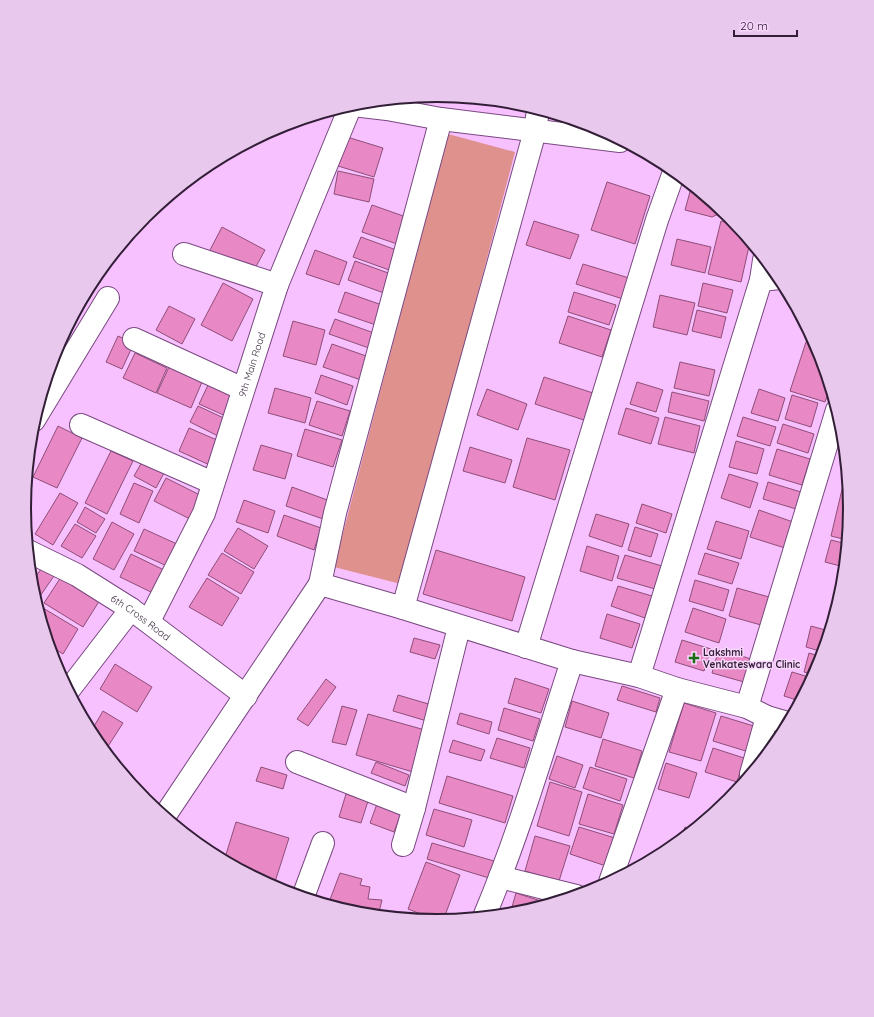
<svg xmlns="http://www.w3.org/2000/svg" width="874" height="1017" font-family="Quicksand,sans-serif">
<rect width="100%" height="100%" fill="#f7c0ff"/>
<path fill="#df918e" d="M448 134 515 152 401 584 334 567Z"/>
<path fill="#e888c5" stroke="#8f4e78" d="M347 137 383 148 374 177 338 166Z
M338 171 374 179 369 202 334 194Z
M607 182 650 196 635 244 591 230Z
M691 188 697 190 723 212 712 217 685 210Z
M372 205 409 218 400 245 362 232Z
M534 221 579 235 570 259 526 245Z
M721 221 736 225 750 242 741 282 708 274Z
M222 227 265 250 252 274 209 252Z
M361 237 399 251 392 271 353 257Z
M677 239 711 247 705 273 671 265Z
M315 250 347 262 339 285 306 274Z
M355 261 391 274 384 293 348 280Z
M583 264 629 278 623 299 576 284Z
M223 283 253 299 232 341 201 325Z
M703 283 733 290 727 313 698 306Z
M345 292 382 305 376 325 338 312Z
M574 292 616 305 609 325 568 312Z
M660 295 695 303 687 335 653 327Z
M169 306 195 319 182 344 156 330Z
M697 310 726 317 721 338 692 331Z
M568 316 611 330 602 357 559 343Z
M335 319 374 333 369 348 329 334Z
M293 321 325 330 316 365 283 356Z
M118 336 134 343 122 369 106 362Z
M806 342 816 346 819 351 830 388 825 402 790 391Z
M332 344 369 357 361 380 323 367Z
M135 353 167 368 156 393 123 378Z
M680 362 715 370 709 396 674 388Z
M169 367 202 382 191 408 157 393Z
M321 375 353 386 347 405 315 393Z
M544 377 596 394 587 421 535 404Z
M210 381 239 394 228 417 199 404Z
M637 382 663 390 656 412 630 404Z
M275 388 311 398 305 423 268 413Z
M487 389 527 404 518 430 477 415Z
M759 389 785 398 778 421 751 413Z
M672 392 709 401 704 421 668 412Z
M792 395 818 403 811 427 785 419Z
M317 401 350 411 342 436 309 425Z
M198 406 230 421 222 438 190 422Z
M626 408 659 418 651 444 618 434Z
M665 417 700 426 694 453 658 444Z
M743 417 776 427 770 446 737 436Z
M783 424 814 434 808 453 777 443Z
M58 426 82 438 57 488 33 477Z
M189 428 224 443 214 467 179 451Z
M305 429 342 440 333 467 297 456Z
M527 438 570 450 555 500 513 487Z
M736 441 764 449 757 474 729 467Z
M261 445 292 454 285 479 253 470Z
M470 447 512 460 505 483 463 471Z
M777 449 810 459 802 485 769 475Z
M111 451 133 461 107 514 85 503Z
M142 462 164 473 156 488 134 476Z
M729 474 758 483 750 508 721 498Z
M166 478 208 499 196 522 154 501Z
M844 481 847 482 850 509 847 540 831 536Z
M768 482 801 492 796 509 763 499Z
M134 483 153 491 139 523 120 514Z
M292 487 330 501 323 519 286 506Z
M60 493 78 503 53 545 35 534Z
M244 500 275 511 268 533 236 522Z
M642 504 672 514 666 533 636 523Z
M85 507 105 519 96 533 77 522Z
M759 510 793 522 785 548 750 537Z
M596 514 629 524 622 547 589 536Z
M284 515 321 528 314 550 277 536Z
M716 521 749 531 741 559 707 549Z
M112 522 134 534 114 570 93 559Z
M75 524 96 536 82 558 61 546Z
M635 527 658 534 651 557 628 550Z
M238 528 268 546 254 569 224 551Z
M144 529 177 544 167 566 134 551Z
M831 540 847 544 844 567 825 562Z
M587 546 619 556 612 581 580 571Z
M436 550 525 577 512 621 423 594Z
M222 553 254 572 241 594 208 575Z
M705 553 739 563 732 584 698 574Z
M131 554 164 570 153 593 120 577Z
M625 555 662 566 655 589 617 578Z
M29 560 36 564 30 574Z
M44 565 56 573 36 602 31 583Z
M65 571 103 595 83 627 44 603Z
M207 578 239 598 222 626 189 607Z
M695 580 729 590 723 611 689 601Z
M618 586 652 596 645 618 611 606Z
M737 588 769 597 761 625 729 616Z
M43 608 78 629 63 654 49 645 40 614Z
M693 608 726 619 719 643 685 632Z
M607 614 640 624 632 648 600 638Z
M811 626 829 631 823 652 806 647Z
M414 638 440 645 435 659 410 652Z
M682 640 711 649 704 671 675 662Z
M719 649 751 659 744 682 712 673Z
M809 653 822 657 814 675 804 672Z
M115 664 152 687 137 712 100 689Z
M792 672 812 678 800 701 784 696Z
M515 678 549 689 541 713 508 703Z
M326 679 336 687 308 726 297 719Z
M622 686 660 698 656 712 617 700Z
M398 695 432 705 427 721 393 711Z
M572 701 609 713 601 738 565 727Z
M684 703 716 713 701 761 669 752Z
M342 706 357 710 346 745 332 742Z
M504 708 540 719 533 741 498 730Z
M103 711 123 723 105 751 93 738 86 724 93 728Z
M460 713 492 722 489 734 457 724Z
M368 714 425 730 413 772 356 755Z
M721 716 757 727 749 752 713 741Z
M497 738 530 748 524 768 490 758Z
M603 739 642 751 634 778 595 766Z
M453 740 485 750 481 761 449 752Z
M713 748 744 758 737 782 705 772Z
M557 756 583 765 575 788 549 779Z
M376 762 409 775 405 786 371 773Z
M666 763 697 773 689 798 658 789Z
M261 767 287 775 283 789 256 781Z
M590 767 627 779 620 801 583 788Z
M447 776 513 796 505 823 439 803Z
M550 782 582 792 569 836 537 826Z
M346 794 368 801 361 823 339 817Z
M588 794 623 805 614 834 579 824Z
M377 804 401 813 394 832 370 823Z
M434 809 472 820 464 847 426 835Z
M236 822 289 838 275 882 249 874 224 861Z
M579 827 615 838 606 866 570 854Z
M685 827 694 830 681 840Z
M535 836 570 846 559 881 525 871Z
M432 843 494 861 489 878 427 859Z
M426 862 460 875 443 921H439L408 909Z
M340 873 362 879 360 885 370 887 368 899 382 900 378 916 356 914 328 905Z
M516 893 550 904 517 914H510Z"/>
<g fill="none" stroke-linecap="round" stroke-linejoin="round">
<g stroke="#794981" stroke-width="24">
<g id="minor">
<path d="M353 105 387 109 441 119 620 141"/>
<path d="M184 254 277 285"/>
<path d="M761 280 764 260"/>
<path d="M134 339 243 389"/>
<path d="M34 420 108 298"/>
<path d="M81 425 213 483"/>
<path id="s1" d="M28 551 77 575 131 609 246 696"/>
<path d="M320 584 335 513 441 119"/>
<path d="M403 608 535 131 538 110"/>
<path id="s2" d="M149 621 204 513 277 285 351 105"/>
<path d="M526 647 657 220 674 172"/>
<path d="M639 676 761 280 780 278"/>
<path d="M68 691 131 609"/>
<path d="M747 707 837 410"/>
<path d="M297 762 414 808"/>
<path d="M751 774 767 717"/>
<path d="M164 817 320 584 403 608 572 661 639 676 677 689 747 707 767 717 788 723"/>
<path d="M403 845 414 808 459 627"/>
<path d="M500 877 576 896"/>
<path d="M610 882 677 689"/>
<path d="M303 897 323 843"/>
<path d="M484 917C519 834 544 747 572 661"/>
</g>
</g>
<use href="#minor" stroke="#fff" stroke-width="22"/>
</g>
<path fill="#196c13" stroke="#f8d7fc" stroke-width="1.5" d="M692 652h4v4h4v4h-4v4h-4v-4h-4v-4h4z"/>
<g text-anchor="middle" stroke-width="3" stroke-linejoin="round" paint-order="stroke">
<g font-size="10" fill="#321e36" stroke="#f8d7fc">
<text dy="4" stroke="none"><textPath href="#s2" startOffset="277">9th Main Road</textPath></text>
<text dy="4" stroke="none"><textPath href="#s1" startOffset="131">6th Cross Road</textPath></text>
</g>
<g font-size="10" font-weight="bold" fill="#321e36" stroke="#f8d7fc" text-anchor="start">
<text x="703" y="656">Lakshmi<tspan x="703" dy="12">Venkateswara Clinic</tspan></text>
</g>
</g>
<path d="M0 0H874V1017H0ZM31 508a406 406 0 1 1 812 0a406 406 0 1 1-812 0Z" fill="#e8c8ec" fill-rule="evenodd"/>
<path fill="none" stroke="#321e36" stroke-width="2" d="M31 508a406 406 0 1 1 812 0a406 406 0 1 1-812 0Z"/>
<path d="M734 30v6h63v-6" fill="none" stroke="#321e36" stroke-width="2"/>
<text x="740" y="30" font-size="12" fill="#321e36" stroke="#f8d7fc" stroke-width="3" paint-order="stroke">20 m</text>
</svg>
